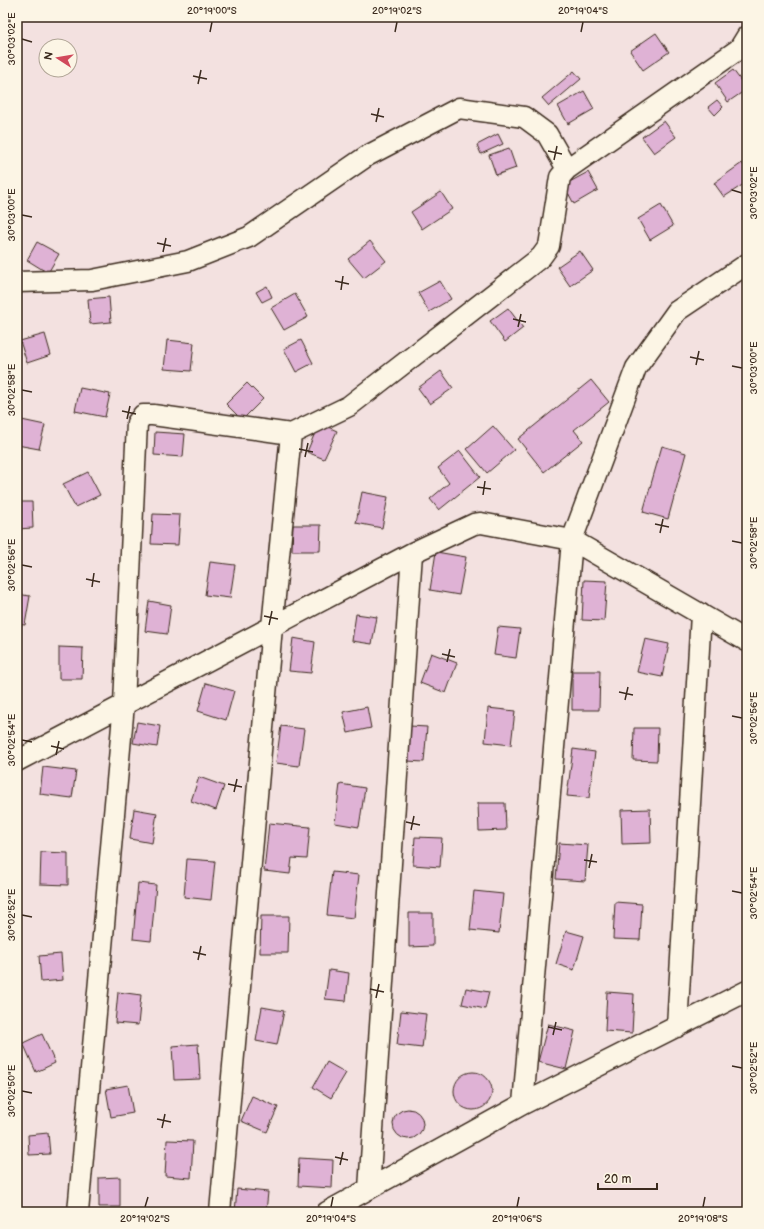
<svg xmlns="http://www.w3.org/2000/svg" width="764" height="1229" font-family="'Balsamiq Sans',sans-serif">
<rect width="100%" height="100%" fill="#f3e1e0"/>
<filter id="ink" filterUnits="userSpaceOnUse"><feTurbulence type="fractalNoise" baseFrequency=".025" numOctaves="2"/><feDisplacementMap in="SourceGraphic" scale="8" xChannelSelector="R" yChannelSelector="G"/><feConvolveMatrix kernelMatrix="1 2 1 2 8 2 1 2 1" color-interpolation-filters="sRGB"/></filter>
<g filter="url(#ink)">
<path fill="#dfb2d5" stroke="#3b2a1e" d="M656 33 669 52 643 70 630 51Z
M733 70 747 89 728 102 715 83Z
M574 71 581 79 549 106 542 98Z
M584 91 594 109 568 124 558 106Z
M717 100 723 107 715 115 708 107Z
M664 121 676 137 654 153 642 137Z
M498 134 503 144 481 154 477 145Z
M509 148 516 168 496 175 489 155Z
M742 163 747 170V182L724 197 714 183Z
M588 172 598 190 574 204 564 185Z
M441 192 452 209 422 229 411 212Z
M661 205 673 226 650 240 638 219Z
M370 241 386 261 364 278 348 259Z
M37 242 59 254 48 273 27 260Z
M580 251 593 270 570 286 557 267Z
M440 281 451 299 429 312 418 293Z
M267 286 272 297 262 302 256 292Z
M295 294 308 317 284 330 271 308Z
M109 297 111 322 90 324 88 299Z
M508 308 523 328 505 342 490 321Z
M45 334 51 355 27 363 20 341Z
M167 340 194 343 191 371 164 369Z
M301 340 313 363 296 372 284 349Z
M441 371 453 388 430 404 418 388Z
M591 380 609 402 574 430 583 441 544 472 518 439Z
M247 383 263 399 242 420 226 404Z
M80 388 110 394 105 417 75 411Z
M17 419 45 425 39 449 17 445Z
M319 423 337 431 324 459 307 452Z
M493 426 514 450 487 473 467 449Z
M155 432 185 434 183 457 154 455Z
M662 446 686 453 668 519 643 512Z
M460 451 480 477 439 510 430 499 449 483 438 468Z
M88 472 100 495 75 507 63 484Z
M362 492 388 497 382 528 356 523Z
M17 502H32L33 528 17 529Z
M153 514 180 515 178 545 151 544Z
M293 525H321L320 551H292Z
M436 552 466 557 459 595 430 590Z
M210 562 235 565 230 598 205 595Z
M584 580 607 581 604 621 582 620Z
M17 594 30 596 25 625 17 624Z
M149 601 171 605 167 634 145 631Z
M356 614 377 617 372 644 352 641Z
M498 627 520 629 516 658 494 655Z
M293 638 315 642 311 673 289 671Z
M645 639 669 644 662 677 637 672Z
M59 647 83 648 82 679H59Z
M431 653 457 663 446 693 420 683Z
M572 671H600L599 710H572Z
M17 681H20L19 709H17Z
M206 683 234 691 226 720 198 711Z
M367 707 371 728 348 733 343 712Z
M488 708 515 711 511 745 485 742Z
M137 722 160 726 157 747 133 743Z
M281 726 304 729 299 766 276 763Z
M410 726 427 727 424 762 407 761Z
M634 728H658L657 761 633 760Z
M573 749 595 752 589 798 567 796Z
M43 767 76 771 72 798 40 794Z
M199 777 224 786 216 810 191 801Z
M340 784 365 788 359 827 335 823Z
M478 803H505L506 830 479 831Z
M134 809 157 813 152 843 130 839Z
M650 809 651 843 622 844 621 810Z
M269 823 310 827 307 859 292 858 290 874 264 871Z
M415 837 442 838 440 867 413 865Z
M559 843 588 845 585 881 556 879Z
M41 852 68 853V885L40 884Z
M187 859 215 861 211 900 184 897Z
M332 872 359 875 354 918 327 915Z
M138 883 156 885 151 941 133 939Z
M474 891 503 894 499 933 470 930Z
M615 902 642 904 640 940 613 939Z
M409 913H433V946L409 947Z
M261 916H289L288 953H260Z
M566 931 584 936 574 970 556 964Z
M61 954 63 980 41 982 39 956Z
M329 970 349 973 346 1001 325 999Z
M466 988 489 992 485 1009 462 1004Z
M118 992 141 995 138 1025 115 1023Z
M607 992 634 994 632 1033 605 1031Z
M262 1007 284 1011 277 1045 256 1041Z
M401 1011 426 1014 422 1048 397 1045Z
M548 1024 575 1031 566 1069 538 1062Z
M42 1034 55 1063 36 1072 23 1043Z
M198 1044 200 1079 174 1080 172 1046Z
M327 1062 346 1073 331 1098 313 1087Z
M454 1091a19 19 0 1 1 38 0a19 19 0 1 1-38 0Z
M128 1085 133 1113 111 1117 106 1089Z
M252 1096 278 1107 267 1132 241 1121Z
M393 1124a15 15 0 1 1 30 0a15 15 0 1 1-30 0Z
M48 1133 50 1154 29 1155 28 1135Z
M167 1140 193 1141 191 1178 165 1176Z
M299 1158 333 1160 332 1188 298 1186Z
M120 1177V1207H99V1178Z
M237 1189 268 1192 266 1212H235Z"/>
<g fill="none" stroke-linecap="round" stroke-linejoin="round">
<g stroke="#3b2a1e" stroke-width="23">
<path id="street" d="M17 282 92 280 188 261 249 237 367 156 459 108 524 117 547 134 567 169
M291 434 349 406 541 257 549 246 560 177 567 169 739 49 747 36
M17 761 412 553 474 524 481 523 572 540 747 641
M677 1027 701 614
M523 1104 572 540 636 368 677 311 747 264
M369 1189 412 553
M78 1212 124 704 137 423 143 415H153L291 434 272 627 220 1212
M327 1212 523 1104 747 991"/>
</g>
<use href="#street" stroke="#fcf5e5" stroke-width="20"/>
</g>
</g>
<path fill="none" stroke="#3b2a1e" stroke-width="1.5" d="M210 32 212 22M395 32 397 22M581 32 583 22M22 39 32 42M193 76 207 79M198 84 201 70M371 114 384 117M376 122 379 108M548 151 562 154M554 160 557 146M732 190 742 193M22 215 32 217M157 243 171 246M163 252 166 238M335 281 349 284M341 290 343 276M513 319 526 322M518 327 521 314M690 357 704 360M696 365 699 351M732 366 742 368M22 390 32 392M122 411 136 414M127 419 130 406M299 449 313 452M305 457 308 443M477 487 491 489M483 495 485 481M655 524 669 527M660 533 663 519M732 541 742 543M22 565 32 567M86 579 100 582M92 587 94 573M264 616 278 619M269 625 272 611M442 654 455 657M447 662 450 649M619 692 633 695M625 700 628 687M732 716 742 718M22 740 32 742M51 746 64 749M56 755 59 741M228 784 242 787M234 792 237 779M406 822 420 825M411 830 414 816M584 860 597 862M589 868 592 854M732 891 742 893M22 915 32 917M193 952 206 955M198 960 201 946M370 989 384 992M376 998 379 984M548 1027 562 1030M553 1035 556 1022M732 1066 742 1068M22 1091 32 1093M157 1119 171 1122M162 1128 165 1114M335 1157 348 1160M340 1165 343 1152M145 1207 148 1197M331 1207 333 1197M517 1207 519 1197M703 1207 705 1197"/>
<rect width="764" height="1229" fill="none" stroke="#fcf5e5" stroke-width="44"/>
<g transform="translate(58 58) rotate(282)"><circle r="19" fill="#fcf5e5" stroke="#afa495"/>
<path d="M0-3L7 15L0 10L-7 15Z" fill="#d1495b"/>
<text y="-6" font-size="11" font-weight="bold" text-anchor="middle" fill="#3b2a1e">N</text>
</g>
<path d="M598 1183v6h59v-6" fill="none" stroke="#3b2a1e" stroke-width="2"/>
<text x="604" y="1183" font-size="12" fill="#3b2a1e" stroke="#fcf5e5" stroke-width="3" paint-order="stroke">20 m</text>
<rect x="22" y="22" width="720" height="1185" fill="none" stroke="#3b2a1e" stroke-width="1.5"/>
<g font-size="10" text-anchor="middle" fill="#3b2a1e">
<text x="212" y="14">20°19'00"S</text>
<text x="397" y="14">20°19'02"S</text>
<text x="583" y="14">20°19'04"S</text>
<text transform="translate(11 39) rotate(-90)" y="4">30°03'02"E</text>
<text transform="translate(753 193) rotate(-90)" y="4">30°03'02"E</text>
<text transform="translate(11 215) rotate(-90)" y="4">30°03'00"E</text>
<text transform="translate(753 368) rotate(-90)" y="4">30°03'00"E</text>
<text transform="translate(11 390) rotate(-90)" y="4">30°02'58"E</text>
<text transform="translate(753 543) rotate(-90)" y="4">30°02'58"E</text>
<text transform="translate(11 565) rotate(-90)" y="4">30°02'56"E</text>
<text transform="translate(753 718) rotate(-90)" y="4">30°02'56"E</text>
<text transform="translate(11 740) rotate(-90)" y="4">30°02'54"E</text>
<text transform="translate(753 893) rotate(-90)" y="4">30°02'54"E</text>
<text transform="translate(11 915) rotate(-90)" y="4">30°02'52"E</text>
<text transform="translate(753 1068) rotate(-90)" y="4">30°02'52"E</text>
<text transform="translate(11 1091) rotate(-90)" y="4">30°02'50"E</text>
<text x="145" y="1222">20°19'02"S</text>
<text x="331" y="1222">20°19'04"S</text>
<text x="517" y="1222">20°19'06"S</text>
<text x="703" y="1222">20°19'08"S</text>
</g>
</svg>
